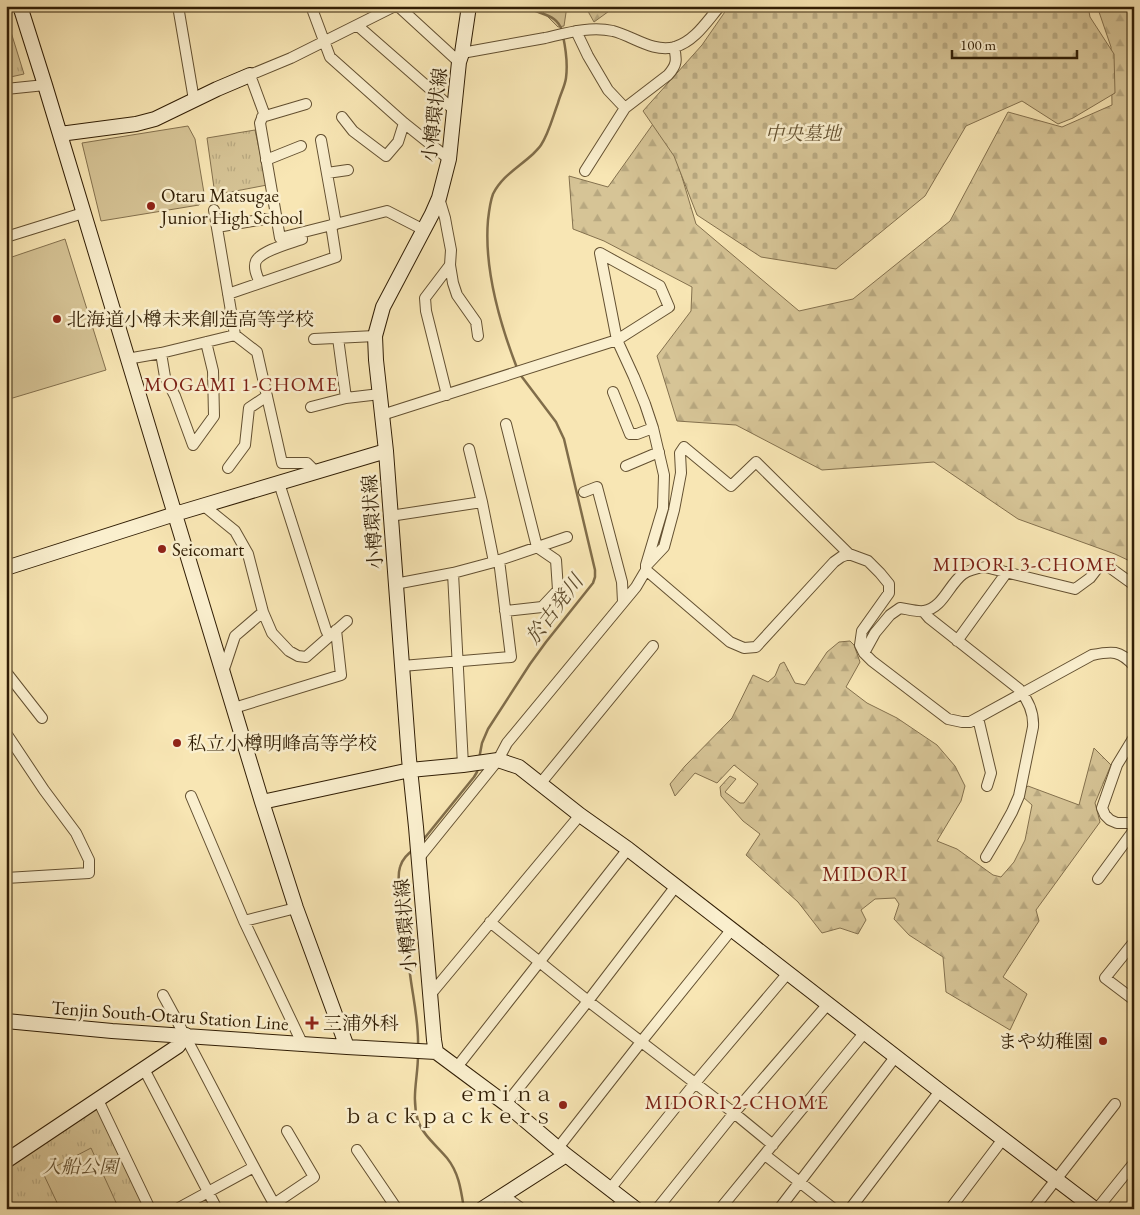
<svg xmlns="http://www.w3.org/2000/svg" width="1140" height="1215" font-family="'EB Garamond','Noto Serif JP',serif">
<defs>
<pattern id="forest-firs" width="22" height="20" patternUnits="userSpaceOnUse" patternTransform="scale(1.25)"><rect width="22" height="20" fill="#d6c496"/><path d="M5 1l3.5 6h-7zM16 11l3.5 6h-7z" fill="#b8a880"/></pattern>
<pattern id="cemetery-stones" width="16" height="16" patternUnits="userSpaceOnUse" patternTransform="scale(1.25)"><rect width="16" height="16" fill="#d6c496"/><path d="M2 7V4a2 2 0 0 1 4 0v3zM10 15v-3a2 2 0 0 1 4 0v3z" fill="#b8a880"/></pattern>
<pattern id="park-tufts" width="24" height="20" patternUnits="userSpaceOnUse" patternTransform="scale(1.25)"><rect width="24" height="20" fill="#d6c496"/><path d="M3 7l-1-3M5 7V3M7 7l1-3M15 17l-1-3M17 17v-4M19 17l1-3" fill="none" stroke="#b8a880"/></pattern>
</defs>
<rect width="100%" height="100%" fill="#f8e6b4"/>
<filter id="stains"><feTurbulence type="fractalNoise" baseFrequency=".004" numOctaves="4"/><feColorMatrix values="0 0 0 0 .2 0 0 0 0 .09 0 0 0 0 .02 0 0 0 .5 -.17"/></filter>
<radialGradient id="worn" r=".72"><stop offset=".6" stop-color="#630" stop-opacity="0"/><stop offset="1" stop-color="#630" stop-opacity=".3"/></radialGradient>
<path fill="url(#forest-firs)" stroke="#84714e" d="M543 6H567L564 26 558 27 541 10Z
M585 6H616L594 22Z
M1097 6H1134V563L1115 554 1018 519 934 462 822 470 736 425 677 421 657 356 691 311 692 287 604 241 573 229 569 176 608 187 653 124 676 157 696 224 799 311 853 299 950 221 1008 112 1062 127 1112 105 1111 47Z
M850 641 854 645 860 662 846 687 867 703 897 718 937 745 955 766 965 786 961 801 937 841 957 849 993 875 1001 877 1014 862 1025 840 1032 805 1023 797V790L1028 786 1079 805 1094 748 1111 765 1095 803 1100 822 1036 910 1039 921 1003 977 1027 994 1010 1030 946 992 943 957 909 935 894 919 899 904 895 898 875 899 861 910 866 920 858 934 840 928 822 933 798 902 746 855 760 834 743 821 721 796 720 787 730 776 736 779 725 792 740 803H744L758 784 734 765 717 783 695 773 675 796 670 784 685 766 732 718 753 675 768 682 775 676 780 664 784 662 795 683 805 685 827 652 839 642Z"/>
<path fill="url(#cemetery-stones)" stroke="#84714e" d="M729 6H1088L1090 17 1114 54 1115 93 1073 118 1058 124 1022 101 966 126 925 196 836 269 761 257 697 215 674 156 643 111 702 45Z"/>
<path fill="url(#park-tufts)" stroke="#84714e" d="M6 16 24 74 6 78Z
M255 130 267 185 215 195 207 138Z
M98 1100 149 1209H6V1168Z"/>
<path fill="#d6c496" stroke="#84714e" d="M188 126 195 139 204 193 199 205 101 221 82 143Z
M65 239 106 370 6 400V259Z
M91 1148 119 1209H60L43 1173Z"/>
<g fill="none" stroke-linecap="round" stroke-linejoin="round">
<path stroke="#806d4a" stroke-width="2.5" d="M526 6C540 16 557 13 562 31
M517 368C500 324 484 267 488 220 489 211 490 202 493 194 502 176 519 167 533 154 536 151 539 148 541 145 549 133 553 116 558 103 560 95 565 86 566 78 568 63 566 50 563 36
M479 759 482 743 488 729 530 664 546 642 593 583 595 577V570L564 439 556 422 519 373
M423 840 474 777 477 772 478 767
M414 849C408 854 402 859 400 867 396 880 402 902 404 916 407 936 408 955 410 974 413 998 419 1022 418 1047
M418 1055C418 1078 411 1097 418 1121 423 1135 437 1146 447 1158 459 1173 461 1190 464 1209"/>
<g stroke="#635031" stroke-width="12">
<path id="street" d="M178 6 194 100
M311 6 330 57 404 123 449 159
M395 6 291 58 250 75 264 113 260 123 280 238 387 211 424 230
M398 6 459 62
M358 26 454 110
M576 31 588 56 608 90 625 108
M462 53C490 48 517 43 545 38 567 33 590 26 613 31 633 36 653 53 675 47 695 41 707 21 720 6
M6 89 45 85
M262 117 306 104
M342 117 353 131 386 156 398 142 404 123
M321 140 336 224
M266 160 301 146
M585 171 625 108 668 75C677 65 677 60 674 47
M327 173 348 170
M439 198 445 218 447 229 451 250 450 265 425 298 426 311 447 395
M214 210 235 335 257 352 282 463H307L316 472
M217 227 277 217
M6 237 83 213
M450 265 453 283 457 295 476 322 478 336
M260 283C257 276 253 268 256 261 262 250 291 243 302 239L301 233
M228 294 336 257 331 225
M338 338 346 398
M314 339 375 336
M161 353 165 377 175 396 193 445 214 416 213 371 206 342
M127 359 161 353 235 335
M613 392 630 434H637L653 428
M311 407 346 398 380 394
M382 415 617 340 669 307 660 286 600 253 617 340 634 377 645 404 653 428 664 475 663 508 646 565V570L636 587 507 743 498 760 418 859
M469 449 482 502 494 562
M626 466 659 452
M228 468 245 445 249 408 267 396
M279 483 326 630 329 636
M584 492 597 487 622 582 623 602
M203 505 235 531 248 554 263 612 272 633 289 651 298 656 306 657 347 621
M390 516 482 502
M647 565 664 547 674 510 681 473 680 453 684 447 731 486 756 462 849 554
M646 570 730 642 744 648 756 647 834 562 841 557 849 554 868 561 880 573 889 584V593L862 631 860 645 864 653 872 661 948 719 962 722H970L1092 655C1112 651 1120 650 1134 666
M453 573 463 765
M395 584 453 573 494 562 567 537
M505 611 542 607 558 590 556 560 537 547 506 424
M923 611 929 618 1019 689C1028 700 1034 714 1033 727L1019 796 1012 812 1002 830 986 857
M957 641 1007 572
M864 653 875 633 890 615 900 608C907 609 917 612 924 611 943 608 949 584 963 574 970 569 978 568 985 567L1075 589 1090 578 1100 565 1109 567 1134 585
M402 666 511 657 499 560
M6 672 42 718
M223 672 235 636 263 612
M234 708 341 675 336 630
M978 718 991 773 987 786
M6 733 44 790 76 833 89 860V873L6 878
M1134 737 1117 765 1102 808 1105 815 1110 820 1117 823H1134
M540 784 653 646
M191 796 244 921 302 1043
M1098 879 1134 830
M244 921 296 908
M490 922 588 1001 734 1113 773 1145
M1134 942 1105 978 1134 1000
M163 995C202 1066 237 1138 277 1209
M430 995 580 815
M457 1067 628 849
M144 1069 217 1209
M98 1100 150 1209
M506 1104 588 1001 676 886
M558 1148 641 1042 732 929
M357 1150 397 1209
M765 1155 834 1209
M610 1189 695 1083 788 973
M503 1195 522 1209
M274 1204 314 1177 287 1131
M177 1209 254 1167
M615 1209 624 1199
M657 1209 734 1113 828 1004
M720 1209 865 1032
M779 1209 896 1056
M850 1209 940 1091
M950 1209 1003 1139
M1033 1209 1115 1104
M1097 1209 1134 1163"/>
</g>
<g stroke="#311e05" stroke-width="16">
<path id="secondary" d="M20 6 45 85 262 802 296 908 347 1047
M60 134 136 124 155 119 217 89 250 75
M6 568 175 514 386 451
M262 802 410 770 463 765 498 760 519 767 580 815 628 849 940 1091 1095 1209
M6 1021 112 1031 347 1047 436 1052 506 1104 566 1155 636 1209
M436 1052 434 1040 416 827 409 759 386 451 376 360 375 336 383 307 432 214 439 198 449 159 459 62 462 53 469 6
M6 1161 178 1046 186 1035
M482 1209 566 1155"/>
</g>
<use href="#street" stroke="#faefce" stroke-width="10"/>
<use href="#secondary" stroke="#faefce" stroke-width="14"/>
</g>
<g fill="#8f2418" stroke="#faefce" stroke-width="2">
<circle cx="151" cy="206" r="5"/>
<circle cx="57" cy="319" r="5"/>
<circle cx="162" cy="549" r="5"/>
<circle cx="177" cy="743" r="5"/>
<path d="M309.5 1015.5h5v5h5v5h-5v5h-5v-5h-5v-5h5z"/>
<circle cx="1103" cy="1041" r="5"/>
<circle cx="563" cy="1105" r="5"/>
</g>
<g text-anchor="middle" stroke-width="5" stroke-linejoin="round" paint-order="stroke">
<g font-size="19" fill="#311e05" stroke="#faefce">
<text transform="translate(434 115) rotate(-83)" y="7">小樽環状線</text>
<text transform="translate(372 522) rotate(-94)" y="7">小樽環状線</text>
<text transform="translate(405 926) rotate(-95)" y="7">小樽環状線</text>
<text transform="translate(170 1015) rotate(4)" y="7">Tenjin South-Otaru Station Line</text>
</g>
<g font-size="19" font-style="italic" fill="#635030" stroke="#faefce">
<text x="803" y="140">中央墓地</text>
<text x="80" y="1173">入船公園</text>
</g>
<g font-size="19" fill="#311e05" stroke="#faefce" text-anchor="start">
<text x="161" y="202">Otaru Matsugae<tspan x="161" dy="22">Junior High School</tspan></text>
<text x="67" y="326">北海道小樽未来創造高等学校</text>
<text x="172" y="556">Seicomart</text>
<text x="187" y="750">私立小樽明峰高等学校</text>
<text x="323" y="1030">三浦外科</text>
<text x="1093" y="1048" text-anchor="end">まや幼稚園</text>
<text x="553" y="1101" text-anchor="end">ｅｍｉｎａ<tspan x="553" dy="22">ｂａｃｋｐａｃｋｅｒｓ</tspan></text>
</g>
<g font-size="20" letter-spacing="1" fill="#7a1f14" stroke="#faefce">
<text x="241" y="391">MOGAMI 1-CHOME</text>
<text x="1025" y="571">MIDORI 3-CHOME</text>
<text x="737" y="1109">MIDORI 2-CHOME</text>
</g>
<g font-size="20" font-style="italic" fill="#5f4c2d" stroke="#faefce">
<text transform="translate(554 609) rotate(-53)" y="7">於古発川</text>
</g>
<g font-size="21" letter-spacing="1" fill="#7a1f14" stroke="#faefce">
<text x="865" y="881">MIDORI</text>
</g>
</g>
<rect width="1140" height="1215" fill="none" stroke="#f8e6b4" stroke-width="25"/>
<rect x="8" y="8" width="1125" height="1200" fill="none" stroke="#311e05" stroke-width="2.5"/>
<rect x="12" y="12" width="1115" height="1190" fill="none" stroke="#311e05"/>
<path d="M952 50v8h125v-8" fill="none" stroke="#311e05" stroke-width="2.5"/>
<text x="960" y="50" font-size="15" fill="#311e05" stroke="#faefce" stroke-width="4" paint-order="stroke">100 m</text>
<rect width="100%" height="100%" filter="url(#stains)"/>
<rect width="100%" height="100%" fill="url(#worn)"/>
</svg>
